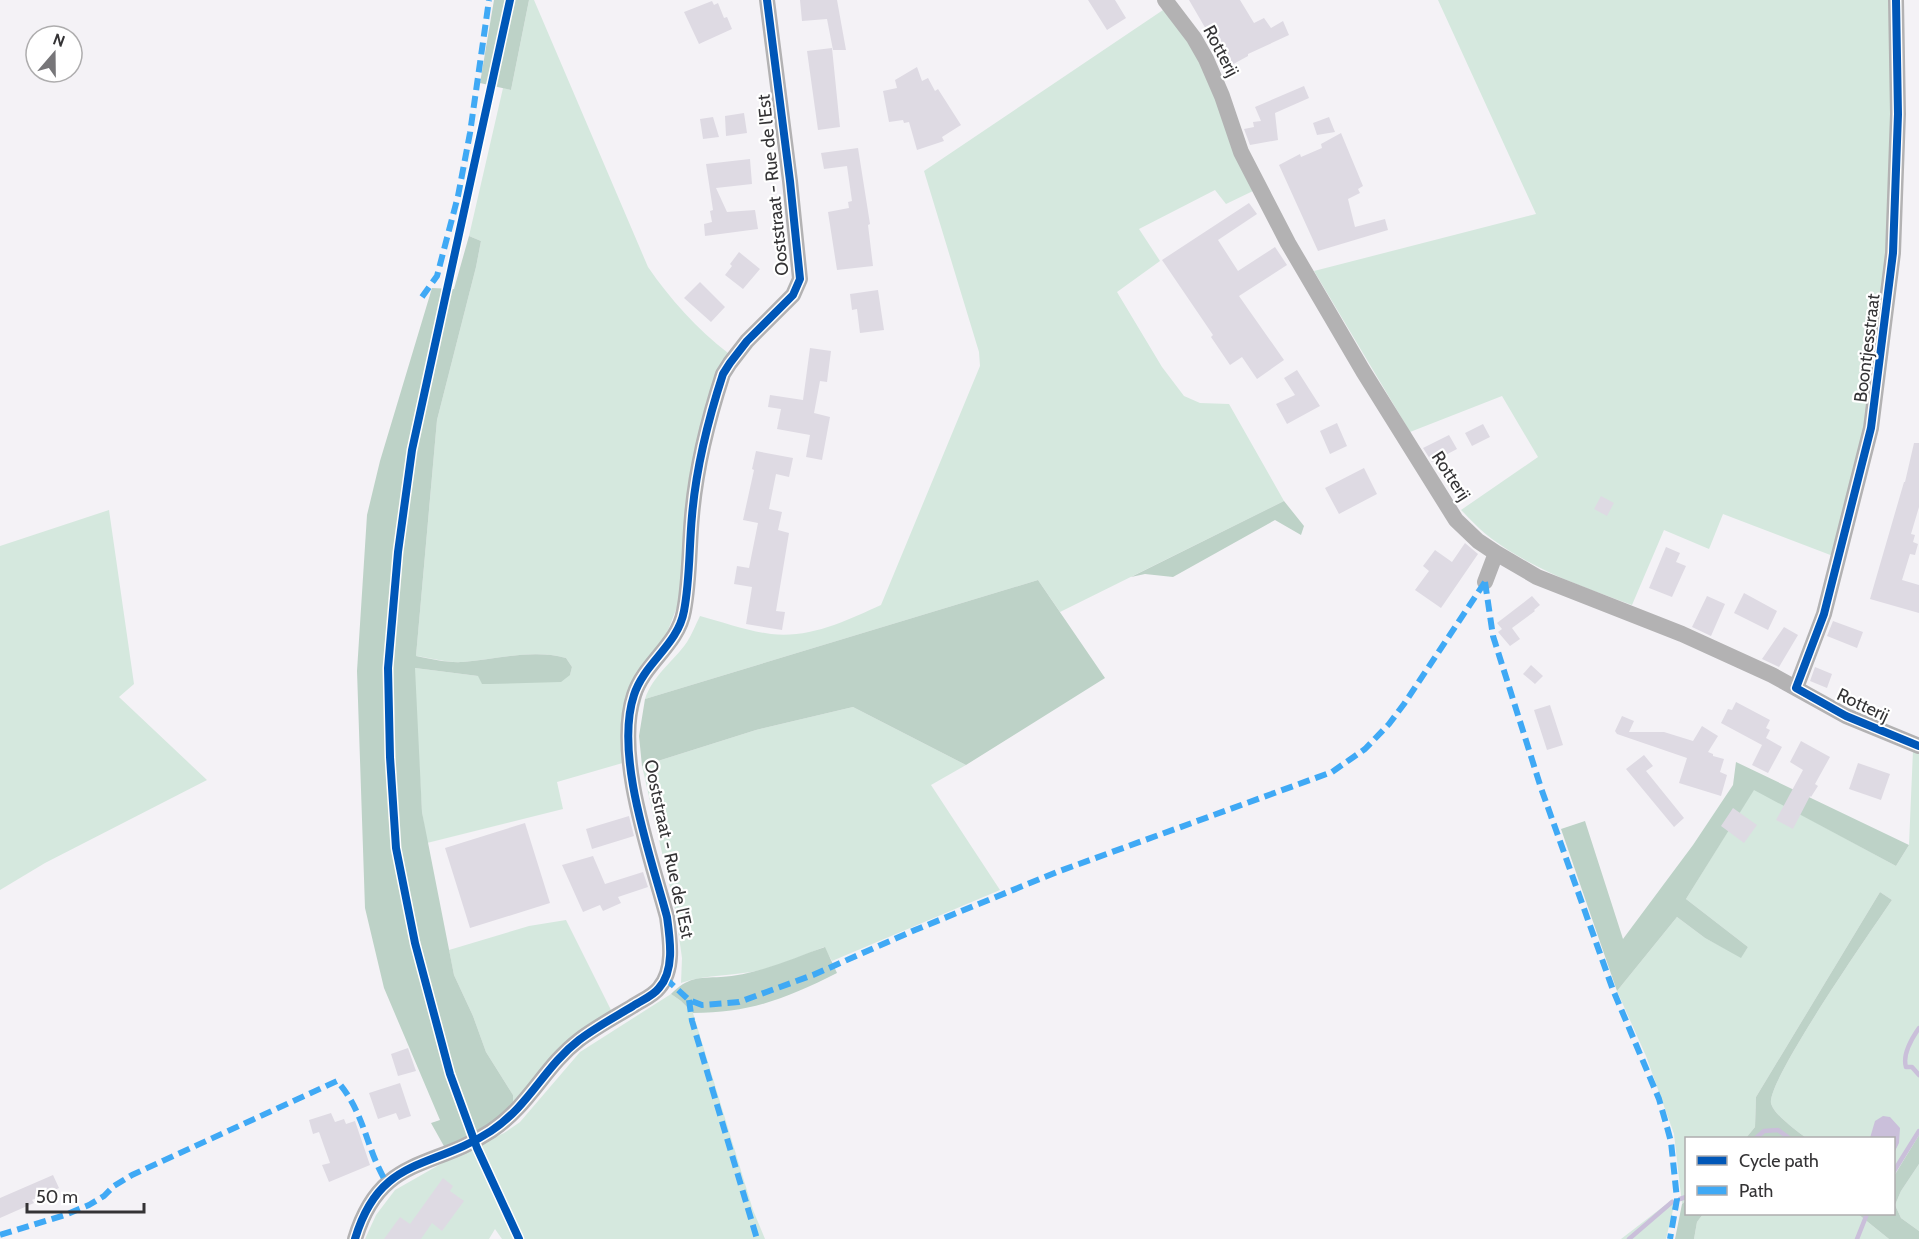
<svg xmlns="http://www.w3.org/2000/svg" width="1919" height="1239" font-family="Cabin,sans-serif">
<rect width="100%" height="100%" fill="#f4f2f6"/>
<path fill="#d5e8de" d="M529 0H534L648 267C670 299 697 329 728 353L679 602 665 638 653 652 626 762 557 782 563 809 427 843 422 812 414 679 415 668 478 676 570 675 572 667 566 658C533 649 497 659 463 662 448 663 431 658 416 656L437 420 476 267 481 241 469 236 503 88 511 90Z
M1438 0H1893L1888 261 1868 428 1833 556 1723 514 1709 549 1664 530 1632 605C1583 587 1534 570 1492 539 1481 531 1471 520 1461 510L1538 457 1502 396 1410 432 1314 271 1536 214Z
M1166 8 1199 55 1253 191 1226 204 1215 190 1139 229 1160 261 1117 292 1162 367 1184 396 1200 403 1229 404 1284 501 1060 612 1038 580 645 699C653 675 673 662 687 642 692 634 696 624 700 616 723 622 747 631 771 634 809 639 848 620 881 605L980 366 979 352 924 171Z
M109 510 134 684 119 697 207 780 45 863 0 890V546Z
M853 707 966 765 931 785 1000 890 832 961 824 947C804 955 783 964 761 970 735 976 707 974 681 983L682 958 675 909 642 766 756 730Z
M1913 750 1919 752V1135L1894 1176V1138H1806C1797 1131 1773 1114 1771 1103 1767 1080 1873 928 1892 900L1880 892 1756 1097 1755 1127 1746 1138H1686V1201L1682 1204 1674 1134 1646 1056 1617 991 1677 917 1705 938 1741 957 1748 947 1686 899 1754 789 1896 866 1909 845Z
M566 920 612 1012 502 1118 513 1095 486 1052 473 1016 454 975 449 950 529 926Z
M671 994 681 1001 693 1013 753 1210 765 1239H502L495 1229 489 1239H365L376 1215 395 1190 453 1157 504 1133 520 1122 580 1052Z
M1919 1164V1231L1901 1218 1895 1205 1901 1191Z
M1673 1199V1210L1666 1239H1621Z
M1703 1214H1858L1889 1239H1694L1697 1222Z"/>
<path fill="#bdd2c7" d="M494 0H529L511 90 480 83Z
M469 236 481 241 476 267 437 420 416 656C430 659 448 663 463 662 497 659 533 649 566 658L572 667 570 675 561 682 490 684H482L478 676 415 668 422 812 454 975 473 1016 486 1052 513 1095V1105L502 1118 445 1148 431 1123 440 1120 384 988 365 908 357 671 367 515 380 461 432 288 454 289Z
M1284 501 1304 526 1301 535 1275 520 1173 577 1145 574 1131 577Z
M1038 580 1105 678 966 765 853 707 756 730 642 766 639 736 645 699Z
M1736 762 1909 845 1896 866 1754 790 1686 899 1748 947 1741 958 1705 938 1677 917 1617 991 1561 829 1585 821 1623 939 1693 845 1733 785Z
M1880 892 1892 900C1873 928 1767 1080 1771 1103 1773 1114 1797 1131 1806 1138H1746L1755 1127 1756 1097Z
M825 947 837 973C787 998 751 1013 693 1013L681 1001 671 994C688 977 698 978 721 977 735 976 750 973 763 969 784 963 804 954 825 947Z
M1919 1135V1164L1901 1191 1895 1205 1901 1218 1919 1231V1239H1889L1858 1214H1894V1176Z
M1686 1201V1214H1703L1697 1222 1694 1239H1675L1682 1204Z"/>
<path fill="#cabfda" d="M1883 1116 1890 1117 1900 1128 1899 1143 1894 1153V1138H1870L1875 1121Z"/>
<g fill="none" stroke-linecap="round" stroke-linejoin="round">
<path stroke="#cabfda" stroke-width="4.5" d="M1919 1028C1912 1038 1902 1054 1906 1067H1912L1919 1075
M1756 1138 1764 1131 1778 1130 1789 1138
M1894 1171 1919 1131
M1680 1199 1686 1197
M1629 1239 1672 1202
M1857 1239 1867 1214"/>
</g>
<path fill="#dedae3" d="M800 0H837L846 50H833L827 19 802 21Z
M1088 0H1115L1126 18 1107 30Z
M1189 0H1240L1254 23 1264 18 1271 28 1283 21 1289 35 1248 54V56L1228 67Z
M712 1 714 5 718 3 724 18 727 17 732 29 699 44 684 12Z
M832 48 840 127 818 130 807 51Z
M917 67 922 81 928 78 935 91 938 89 961 125 942 137 944 141 917 150 909 122 904 123 903 120 889 122 883 91 897 88 895 80Z
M1304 86 1309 98 1275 113 1278 140 1250 145 1244 129 1254 127 1253 122 1261 121 1255 107Z
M744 113 747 133 726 136 725 116Z
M713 117 719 137 703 139 700 119Z
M1329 117 1335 132 1317 135 1313 123Z
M1341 133 1363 186 1358 189 1360 193 1348 199 1355 227 1385 219 1388 230 1318 251 1279 165 1300 154 1301 157 1322 148 1321 144Z
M858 148 870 224 868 225 873 266 837 270 828 212 849 208 848 202 852 201 847 166 824 169 821 153Z
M750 159 752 184 716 188 727 212 755 210 758 229 705 236 704 224 712 222 710 211 713 210 706 164Z
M1249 203 1257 214 1218 240 1238 271 1275 247 1287 265 1239 296 1284 360 1257 379 1242 357 1230 365 1211 337 1213 335 1162 260Z
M739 252 760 269 743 289 725 275 732 266 730 264Z
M700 282 725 307 711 322 684 298Z
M878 290 884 330 860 333 857 309 852 310 850 294Z
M810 348 831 351 827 382 820 381 814 413 830 417 822 460 806 457 810 435 777 429 781 409 768 407 770 395 803 400Z
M1297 370 1320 406 1287 424 1276 404 1295 395 1284 378Z
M1337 423 1347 446 1330 454 1320 431Z
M1483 424 1490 437 1472 446 1465 433Z
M1449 435 1457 449 1432 462 1423 448Z
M1914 443H1919V507L1911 534 1915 535 1913 542 1918 544 1915 555 1910 554 1902 580 1919 585V613L1870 599 1904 482H1905Z
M756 451 793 458 789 477 776 474 769 509 782 512 778 530 789 533 776 611 785 612 782 630 746 624 752 587 734 584 737 566 749 568 758 523 743 520 754 470 752 469Z
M1364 468 1377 494 1339 514 1325 488Z
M1601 496 1614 503 1607 516 1594 509Z
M1465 543 1478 554 1441 608 1415 590 1429 571 1423 566 1435 550 1452 562Z
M1666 547 1680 553 1676 562 1686 566 1672 597 1649 588Z
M1744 593 1777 611 1768 630 1734 613Z
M1532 596 1540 605 1534 610 1535 611 1512 628 1520 639 1510 646 1498 632 1502 629 1497 623Z
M1707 596 1725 604 1711 636 1692 627Z
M1833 621 1863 632 1857 648 1827 636Z
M1784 627 1798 635 1779 667 1762 659Z
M1531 665 1543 676 1535 684 1523 674Z
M1815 667 1832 674 1827 688 1810 681Z
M1736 702 1770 720 1766 728 1770 730 1766 738 1782 747 1768 773 1752 765 1762 745 1721 723 1728 709 1732 710Z
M1550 705 1563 745 1547 750 1534 710Z
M1622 716 1634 721 1629 732H1664L1693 741 1702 726 1718 736 1708 752 1713 754V756L1724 759 1720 772 1727 775 1721 796 1679 783 1687 758 1617 734 1615 731Z
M1801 741 1830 757 1815 784 1818 786 1811 797 1810 796 1793 829 1776 820 1803 770 1790 762Z
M1644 755 1653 766 1646 771 1684 818 1674 827 1626 769Z
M1858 763 1890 774 1881 800 1849 789Z
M1733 808 1757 825 1744 843 1721 826Z
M629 816 634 836 592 849 586 829Z
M525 823 550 903 470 928 445 848Z
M593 856 605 884 643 872 648 887 618 897 621 903 603 911 600 905 583 912 562 865Z
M408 1048 416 1071 398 1076 391 1054Z
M400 1083 411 1116 399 1120 396 1113 378 1119 369 1093Z
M331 1113 335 1122 344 1119 346 1124 355 1121 370 1165 329 1182 322 1165 330 1163 319 1132 313 1134 309 1120Z
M53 1175 59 1188 32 1200 34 1203 0 1218V1198Z
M443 1178 453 1186 450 1191 464 1201 442 1231 432 1223 421 1239H384L400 1217 410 1224Z"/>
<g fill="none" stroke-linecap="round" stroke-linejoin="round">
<path stroke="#b3b2b3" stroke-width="16" d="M1165 0 1194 38 1206 59 1222 96 1241 152 1288 243 1363 371 1456 520 1478 541 1496 553 1537 577 1682 634 1772 675 1846 716 1919 746
M1485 582 1496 553
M1796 688 1824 614 1871 428 1893 253 1898 114 1896 0
M355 1239C380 1155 432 1170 491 1131 530 1105 544 1067 579 1040 596 1027 615 1017 633 1006 642 1000 653 996 659 988 675 970 670 939 667 917 651 857 614 755 634 695 644 663 678 645 684 611 690 580 689 547 692 516 696 468 708 420 723 374L730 363 747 341 793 295 800 279 790 181 767 0"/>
<path stroke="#3fa9f5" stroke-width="6" stroke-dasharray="12 6" stroke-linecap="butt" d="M422 297 437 276 458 196 470 133 489 0
M1485 582 1493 636 1541 788 1613 990 1659 1099 1667 1127 1671 1142 1677 1199 1670 1239
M665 978 689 1000 702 1005 739 1002 813 975 915 930 1057 872 1332 772 1365 749 1389 724 1404 704 1485 582
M689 1000 692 1021 757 1239
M0 1235 65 1215 89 1205 104 1196 114 1186 132 1175 337 1081C355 1101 362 1124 371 1149 375 1161 381 1173 387 1184"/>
<g stroke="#fff" stroke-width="11">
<path id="cycleway" d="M510 0 412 450 398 552 388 668 390 757 396 848 415 943 450 1074 477 1148 519 1239
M1896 0 1898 114 1893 253 1871 428 1824 614 1796 688 1846 716 1919 746
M355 1239C380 1155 432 1170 491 1131 530 1105 544 1067 579 1040 596 1027 615 1017 633 1006 642 1000 653 996 659 988 675 970 670 939 667 917 651 857 614 755 634 695 644 663 678 645 684 611 690 580 689 547 692 516 696 468 708 420 723 374L730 363 747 341 793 295 800 279 790 181 767 0"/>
</g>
<use href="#cycleway" stroke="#0057b8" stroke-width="8"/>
</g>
<g text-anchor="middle" stroke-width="4.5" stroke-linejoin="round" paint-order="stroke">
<g font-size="18" fill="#343335" stroke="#fff">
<text transform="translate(1221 51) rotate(62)" y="6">Rotterij</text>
<text transform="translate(773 185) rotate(-96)" y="6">Ooststraat - Rue de l'Est</text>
<text transform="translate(1867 348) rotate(-83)" y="6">Boontjesstraat</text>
<text transform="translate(1451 476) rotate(57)" y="6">Rotterij</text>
<text transform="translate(1863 705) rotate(25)" y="6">Rotterij</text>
<text transform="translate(669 849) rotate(78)" y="6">Ooststraat - Rue de l'Est</text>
</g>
</g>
<rect x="1685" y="1137" width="210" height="78" fill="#ffffff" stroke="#aeadae" stroke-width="1.5"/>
<rect x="1697" y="1156" width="30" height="9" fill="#0057b8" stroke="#aeadae" stroke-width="1.5"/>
<text x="1739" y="1167" font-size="18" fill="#343335">Cycle path</text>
<rect x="1697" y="1186" width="30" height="9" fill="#3fa9f5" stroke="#aeadae" stroke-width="1.5"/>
<text x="1739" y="1197" font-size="18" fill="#343335">Path</text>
<g transform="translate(54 54) rotate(20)"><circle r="28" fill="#ffffff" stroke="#aeadae" stroke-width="1.5"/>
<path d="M0-4.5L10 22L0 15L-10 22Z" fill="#777679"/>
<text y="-9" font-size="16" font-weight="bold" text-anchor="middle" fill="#343335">N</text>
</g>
<path d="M27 1203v9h117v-9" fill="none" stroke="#343335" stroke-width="3"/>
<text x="36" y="1203" font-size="18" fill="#343335" stroke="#ffffff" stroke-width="4.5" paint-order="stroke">50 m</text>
</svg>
